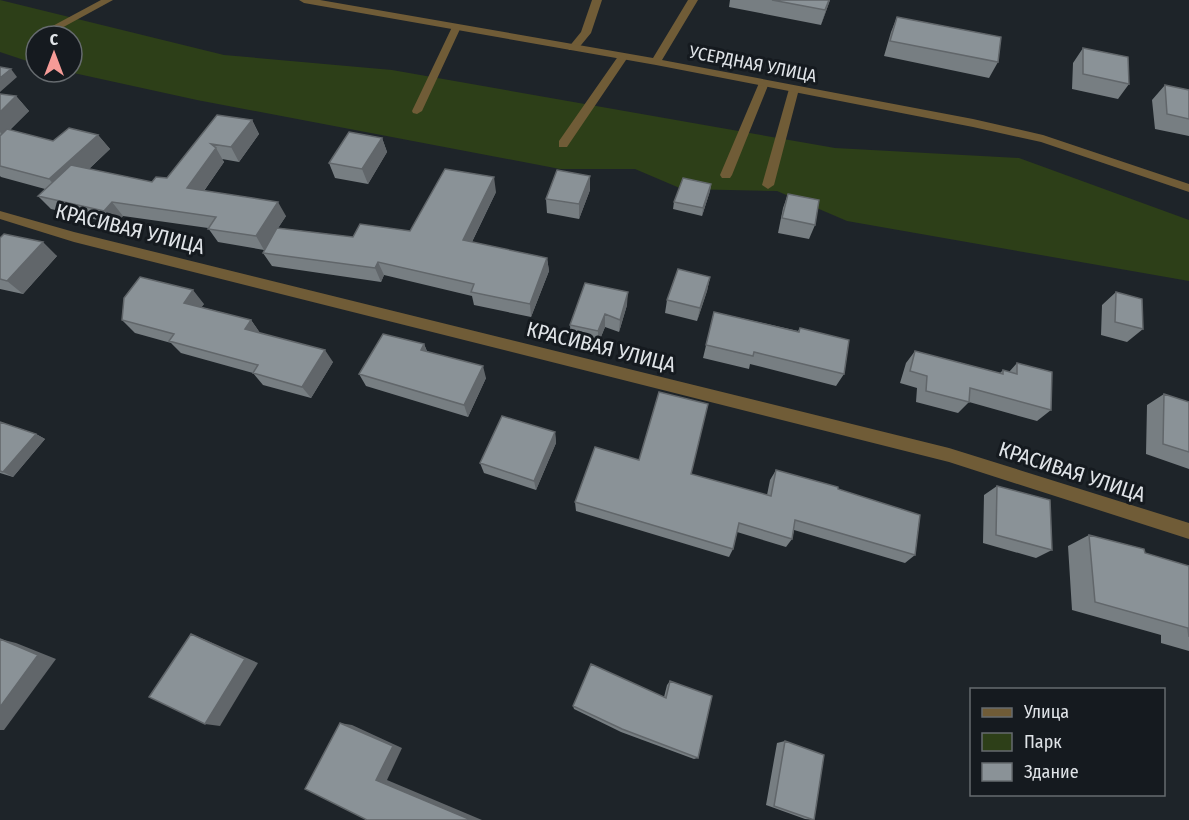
<svg xmlns="http://www.w3.org/2000/svg" width="1189" height="820" font-family="'Fira Sans Condensed',sans-serif">
<rect width="100%" height="100%" fill="#1e2429"/>
<path fill="#2d3f18" d="M0 0 224 55 392 70 835 148 1019 158 1189 220V281L847 221 777 191 682 189 635 169H560L197 100 69 72H72V36H36V64L0 52Z"/>
<g fill="none" stroke-linecap="round" stroke-linejoin="round">
<path fill="#705c37" fill-rule="evenodd" d="M101 0H113L47 36H36V38L34 36Z
M592 0H602L591 33 577 50H569L568 48 581 32Z
M453 25 461 27 422 111 417 114 413 113 412 111Z
M623 54 628 57 567 147H559V141L619 55Z
M764 80 769 83 732 175 730 178H722L720 175 759 83Z
M794 86 799 89 774 185 768 189 762 185 789 89Z"/>
<path fill="#705c37" fill-rule="evenodd" d="M299 0H320L653 58 688 0H698L662 60 973 119 1043 135 1189 184V192L1041 142 973 127 656 65 304 3Z
M0 211 74 232 949 448 1189 523V539L949 462 74 242 0 219Z"/>
</g>
<path fill="#777e82" d="M730 0H830L821 25 729 7Z
M897 17 998 62 989 78 884 56 891 32Z
M1083 48 1129 84 1118 99 1072 89 1073 63Z
M1165 85 1189 90V136L1155 129 1152 100Z
M0 94 16 96 29 111 10 130 53 141 98 135 110 149 89 169 152 182 167 178 217 115 252 120 259 134 239 162 222 159 224 162 204 191 286 216 278 228 353 237 410 231 496 192 472 242 547 258 549 271 531 317 474 305 472 296 384 275 381 282 272 266 263 253 269 242 264 250 218 242 208 228 123 216 115 224 51 209 38 196 45 189 1 177 0 176Z
M382 138 387 152 368 184 335 178 329 163Z
M711 184 710 191 702 216 673 209 674 202Z
M590 190 579 219 547 213 546 199Z
M788 194 815 225 809 239 778 233 783 208Z
M0 238 57 256 23 294 0 289Z
M710 277 707 291 697 321 665 313 667 300Z
M1116 292 1143 329 1127 342 1101 335 1102 305Z
M204 304 201 307 251 320 260 333 333 362 311 398 263 385 253 373 181 353 171 343 135 333 122 320Z
M627 305 619 332 605 327 598 344 571 338 570 325Z
M714 312 798 331 800 328 844 374 836 386 750 364 749 369 703 358Z
M424 344 427 351 486 378 468 417 366 386 359 374Z
M915 351 1000 373 1003 370 1009 372 1017 363 1051 410 1037 421 969 402 958 413 916 402 917 388 900 383 906 363Z
M1164 394 1189 402V469L1146 454 1147 405Z
M0 422 36 434 45 439 13 477 0 473Z
M555 432 556 443 536 490 484 473 480 463Z
M639 460 767 495 770 480 776 470 838 489 915 555 905 563 794 530 792 539 786 547 737 532 733 549 729 557 576 511 575 502Z
M997 486 1052 550 1036 558 983 543 984 495Z
M1089 535 1145 553 1189 566V651L1161 643V635L1072 610 1068 546Z
M670 681 698 758 694 759 621 732 574 709 573 706 664 697 667 685Z
M785 741 814 820 805 819 766 805 777 743Z"/>
<path fill="#61666a" d="M829 0H830L829 3 821 25Z
M11 69 17 77 0 92V78Z
M16 96 29 111 3 136 0 132V112Z
M252 120 259 134 239 162 231 147Z
M98 135 110 149 62 194 49 179Z
M382 138 387 152 368 184 362 169Z
M216 148 224 162 196 202 187 188Z
M590 176V190L579 219V204Z
M494 177 496 192 466 254 463 240Z
M711 184 710 191 702 216 703 208Z
M112 202 123 216 115 224 104 211Z
M278 202 286 216 264 250 256 236Z
M43 242 57 256 23 294 7 281Z
M547 258 549 271 531 317 530 304Z
M378 262 384 275 381 282 375 268Z
M710 277 707 291 697 321 700 308Z
M193 290 204 304 195 316 184 303Z
M628 292 627 305 619 332 620 320Z
M605 314V327L598 344V331Z
M251 320 260 333 245 329Z
M424 344 429 357 421 350Z
M325 350 333 362 311 398 302 387Z
M483 366 486 378 468 417 464 405Z
M555 432 556 443 536 490 534 481Z
M36 434 45 439 13 477 3 472Z
M191 634 206 640 258 663 220 726 205 724Z
M0 639 16 643 56 659 4 730H0Z
M340 723 352 725 402 748 387 780 482 820H471L376 780Z"/>
<path fill="#8a9297" stroke="#61666a" stroke-width="1.5" d="M772 0H829L825 10Z
M897 17 1001 37 998 62 890 41Z
M1083 48 1128 57 1129 84 1083 74Z
M0 67 11 69 0 78Z
M1165 85 1189 90V119L1167 114Z
M0 94 16 96 0 112Z
M217 115 252 120 231 147 211 144 216 148 187 188 278 202 256 236 208 229 216 217 112 202 104 211 38 196 71 165 152 182 156 177 167 178Z
M69 128 98 135 49 179 0 166V136L7 129 53 141Z
M349 132 382 138 362 169 329 163Z
M445 169 494 177 463 240 547 258 530 304 471 292 474 284 378 262 375 268 263 253 277 228 353 237 360 224 410 231Z
M557 170 590 176 579 204 546 199Z
M683 178 711 184 703 208 674 202Z
M788 194 819 200 815 225 782 218Z
M4 234 43 242 7 281 0 279V238Z
M678 269 710 277 700 308 667 300Z
M140 277 193 290 184 303 251 320 245 329 325 350 302 387 253 373 258 365 169 341 174 334 122 320 124 298Z
M585 283 628 292 620 320 605 314 598 331 570 325Z
M1116 292 1142 299 1143 329 1115 322Z
M714 312 799 332 800 328 849 340 844 374 754 352 753 356 706 345Z
M383 334 424 344 421 350 483 366 464 405 359 374Z
M915 351 1003 374V370L1017 374V363L1052 372 1051 410 970 388 969 402 926 391 927 376 910 371Z
M659 392 708 404 691 474 771 496 776 470 838 487V489L920 515 915 555 795 520 792 539 739 523 733 549 575 502 595 447 639 460Z
M1164 394 1189 402V452L1163 444Z
M502 416 555 432 534 481 480 463Z
M0 422 36 434 3 472 0 471Z
M997 486 1050 500 1052 550 996 535Z
M1089 535 1144 549 1145 553 1189 566V637L1188 628 1095 602Z
M191 634 245 659 205 724 149 697Z
M0 639 38 655 0 707Z
M591 664 666 698 670 681 712 696 698 758 622 729 573 706Z
M340 723 393 746 376 780 471 820H367L305 789Z
M785 741 824 755 814 820 774 806Z"/>
<g text-anchor="middle" stroke-width="6" stroke-linejoin="round" paint-order="stroke">
<g font-size="18" fill="#e0e4e8" stroke="#151a1f">
<text transform="translate(753 64) rotate(11)" y="6">УСЕРДНАЯ УЛИЦА</text>
</g>
<g font-size="21" fill="#e0e4e8" stroke="#151a1f">
<text transform="translate(130 229) rotate(14)" y="7">КРАСИВАЯ УЛИЦА</text>
<text transform="translate(601 347) rotate(14)" y="7">КРАСИВАЯ УЛИЦА</text>
<text transform="translate(1072 472) rotate(18)" y="7">КРАСИВАЯ УЛИЦА</text>
</g>
</g>
<rect x="970" y="688" width="195" height="108" fill="#151a1f" stroke="#666b6f" stroke-width="1.5"/>
<rect x="982" y="708" width="30" height="9" fill="#705c37" stroke="#666b6f" stroke-width="1.5"/>
<text x="1024" y="718" font-size="18" fill="#e0e4e8">Улица</text>
<rect x="982" y="733" width="30" height="18" fill="#2d3f18" stroke="#666b6f" stroke-width="1.5"/>
<text x="1024" y="748" font-size="18" fill="#e0e4e8">Парк</text>
<rect x="982" y="763" width="30" height="18" fill="#8a9297" stroke="#666b6f" stroke-width="1.5"/>
<text x="1024" y="778" font-size="18" fill="#e0e4e8">Здание</text>
<g transform="translate(54 54)"><circle r="28" fill="#151a1f" stroke="#666b6f" stroke-width="1.5"/>
<path d="M0-4.5L10 22L0 15L-10 22Z" fill="#f59b97"/>
<text y="-9" font-size="16" font-weight="bold" text-anchor="middle" fill="#e0e4e8">С</text>
</g>
</svg>
